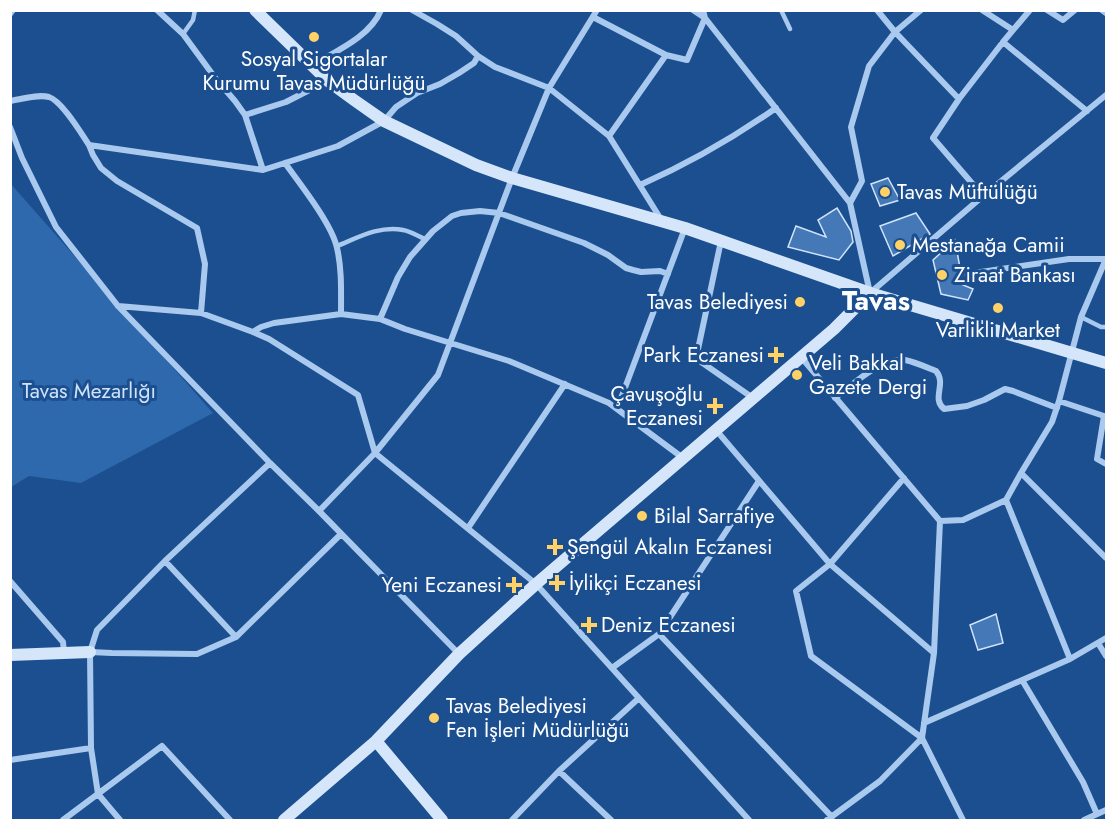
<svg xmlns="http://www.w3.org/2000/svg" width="1117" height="831" font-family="Jost,sans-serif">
<rect width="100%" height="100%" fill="#1b4f8f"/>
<path fill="#2e69ad" d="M10 183 213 413 81 483 29 476 11 487Z"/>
<path fill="#4478b7" stroke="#cfe3fa" stroke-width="1.5" d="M888 178 900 200 880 206 871 184Z
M837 208 851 231 853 242 839 260 788 247 796 226 826 237 818 220Z
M916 213 930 234 893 256 880 226Z
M955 240 963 285 973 289 968 300 941 294 933 260Z
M996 614 1003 643 978 650 970 625Z"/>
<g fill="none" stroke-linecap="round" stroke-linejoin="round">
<path stroke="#a9c9ee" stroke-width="4.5" d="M781 10 790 29
M183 34 193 20 195 10
M337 246C357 238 380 225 403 230 410 231 418 236 425 239
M1081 317 1101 327H1106"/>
<path stroke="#a9c9ee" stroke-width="6" d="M157 10 183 34 216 79 235 101 245 115 263 170
M412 10 437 24 456 36 478 56 495 67 549 88 609 136 662 221
M693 10 705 18 850 203 870 293 983 196 1106 95
M877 10 895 32 921 10
M982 10 1013 30
M1047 10 1063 20 1075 10
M1102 10 1106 13
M10 14 13 10
M593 17 666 55
M1003 42 1030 10
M313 65C336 51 370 37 381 10
M959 99 1003 42 1087 111
M10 101C22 99 38 94 49 97 62 101 81 133 89 145L263 170 338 146 384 121 396 107 417 93 440 84 459 73 474 63 478 56
M245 115 286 102 327 81
M10 127 22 158 56 227 118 306 270 463 319 511 459 654
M609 136 666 55 687 60 705 18 703 10
M89 145 93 155 101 168 117 181 197 228 205 264 201 313
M285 163C300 184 332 224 337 248 342 269 341 292 341 314
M640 185C688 164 733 138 776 108
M850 203 862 181 851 127 869 66 895 32 959 99 933 138 983 196
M721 241 697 354 701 362 704 364 753 398
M1106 259 1081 317 1059 401 1052 422 1021 473 1106 558
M967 274 1069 259H1106
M118 306 201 313 253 332 269 339 358 395 375 453 536 584 749 820
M380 319 398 277 410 257 433 231 452 216 461 213 480 211 499 213 584 243 608 255 626 268 633 270 641 272 660 271 668 274
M253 332 261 327 274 323 341 314 380 319 405 329 509 361 609 403 683 458
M801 357 940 521
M835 398C854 384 881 357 905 360 915 362 926 367 936 371 947 384 931 398 944 409L967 406 984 400 1005 389 1013 391 1057 408
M1059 401 1104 416 1097 459 1106 464
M617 409 685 228
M716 430 830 564 934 653 922 738 811 656 796 591 830 564 904 478
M319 511 375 453 438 375 512 178 549 88 597 10
M468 528 565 384
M165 561 236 637
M10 581 63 642 64 653
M659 634 832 817
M1098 643 1106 656
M90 652 112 653 197 654 236 637 341 534
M934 653 940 521 963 520 1006 500 1021 473
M1070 659 1106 638
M612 668 659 634 759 481
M1022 680 1083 782 1097 814
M924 723 1070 659 1006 500
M10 760 91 748
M559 771 611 820
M63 820 162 746 230 820
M120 820 98 794 91 748 90 652 97 630 165 561 270 463
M512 820 559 771 639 698
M827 820 880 781 922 738 963 820
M1084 820 1106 810"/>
<path stroke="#d6e6fa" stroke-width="12" d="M255 10 328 81 354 100 384 121 476 165 512 178 685 228 870 293 1106 363
M10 655 90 652
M376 741 442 820
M284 820 376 741 459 654 536 584 834 329 870 293"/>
</g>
<g fill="#ffd166" stroke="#1b4f8f" stroke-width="2">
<circle cx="314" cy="37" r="6"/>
<circle cx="885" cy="192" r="6"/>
<circle cx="900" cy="245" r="6"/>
<circle cx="942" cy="275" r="6"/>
<circle cx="800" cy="302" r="6"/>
<circle cx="998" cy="308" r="6"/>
<path d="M773 346h6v6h6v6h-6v6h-6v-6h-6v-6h6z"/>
<circle cx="797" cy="375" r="6"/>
<path d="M712 397h6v6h6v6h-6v6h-6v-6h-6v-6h6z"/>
<circle cx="642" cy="516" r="6"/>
<path d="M552 538h6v6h6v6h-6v6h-6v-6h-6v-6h6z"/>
<path d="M554 574h6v6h6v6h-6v6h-6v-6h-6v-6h6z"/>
<path d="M511 576h6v6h6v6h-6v6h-6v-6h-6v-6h6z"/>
<path d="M586 616h6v6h6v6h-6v6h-6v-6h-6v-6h6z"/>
<circle cx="434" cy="718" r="6"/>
</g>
<g text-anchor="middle" stroke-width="6" stroke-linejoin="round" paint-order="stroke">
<g font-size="21" fill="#fff" stroke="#1b4f8f" text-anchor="start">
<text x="314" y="66" text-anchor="middle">Sosyal Sigortalar<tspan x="314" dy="24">Kurumu Tavas Müdürlüğü</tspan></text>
<text x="897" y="199">Tavas Müftülüğü</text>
<text x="912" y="252">Mestanağa Camii</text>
<text x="954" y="282">Ziraat Bankası</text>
<text x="788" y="309" text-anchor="end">Tavas Belediyesi</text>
<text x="998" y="337" text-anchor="middle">Varlikli Market</text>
<text x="764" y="362" text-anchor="end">Park Eczanesi</text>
<text x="809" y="370">Veli Bakkal<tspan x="809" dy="24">Gazete Dergi</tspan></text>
<text x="703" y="401" text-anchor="end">Çavuşoğlu<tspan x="703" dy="24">Eczanesi</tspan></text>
<text x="654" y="523">Bilal Sarrafiye</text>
<text x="567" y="554">Şengül Akalın Eczanesi</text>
<text x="569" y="590">İylikçi Eczanesi</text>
<text x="502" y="592" text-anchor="end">Yeni Eczanesi</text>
<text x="601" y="632">Deniz Eczanesi</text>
<text x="446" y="713">Tavas Belediyesi<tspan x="446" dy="24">Fen İşleri Müdürlüğü</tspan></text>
</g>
<g font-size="21" fill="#cfe3fa" stroke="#1b4f8f">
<text x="89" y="398">Tavas Mezarlığı</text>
</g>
<g font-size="27" font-weight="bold" fill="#fff" stroke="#1b4f8f">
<text x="876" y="310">Tavas</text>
</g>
</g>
<rect width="1117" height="831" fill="none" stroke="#ffffff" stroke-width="24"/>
</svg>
